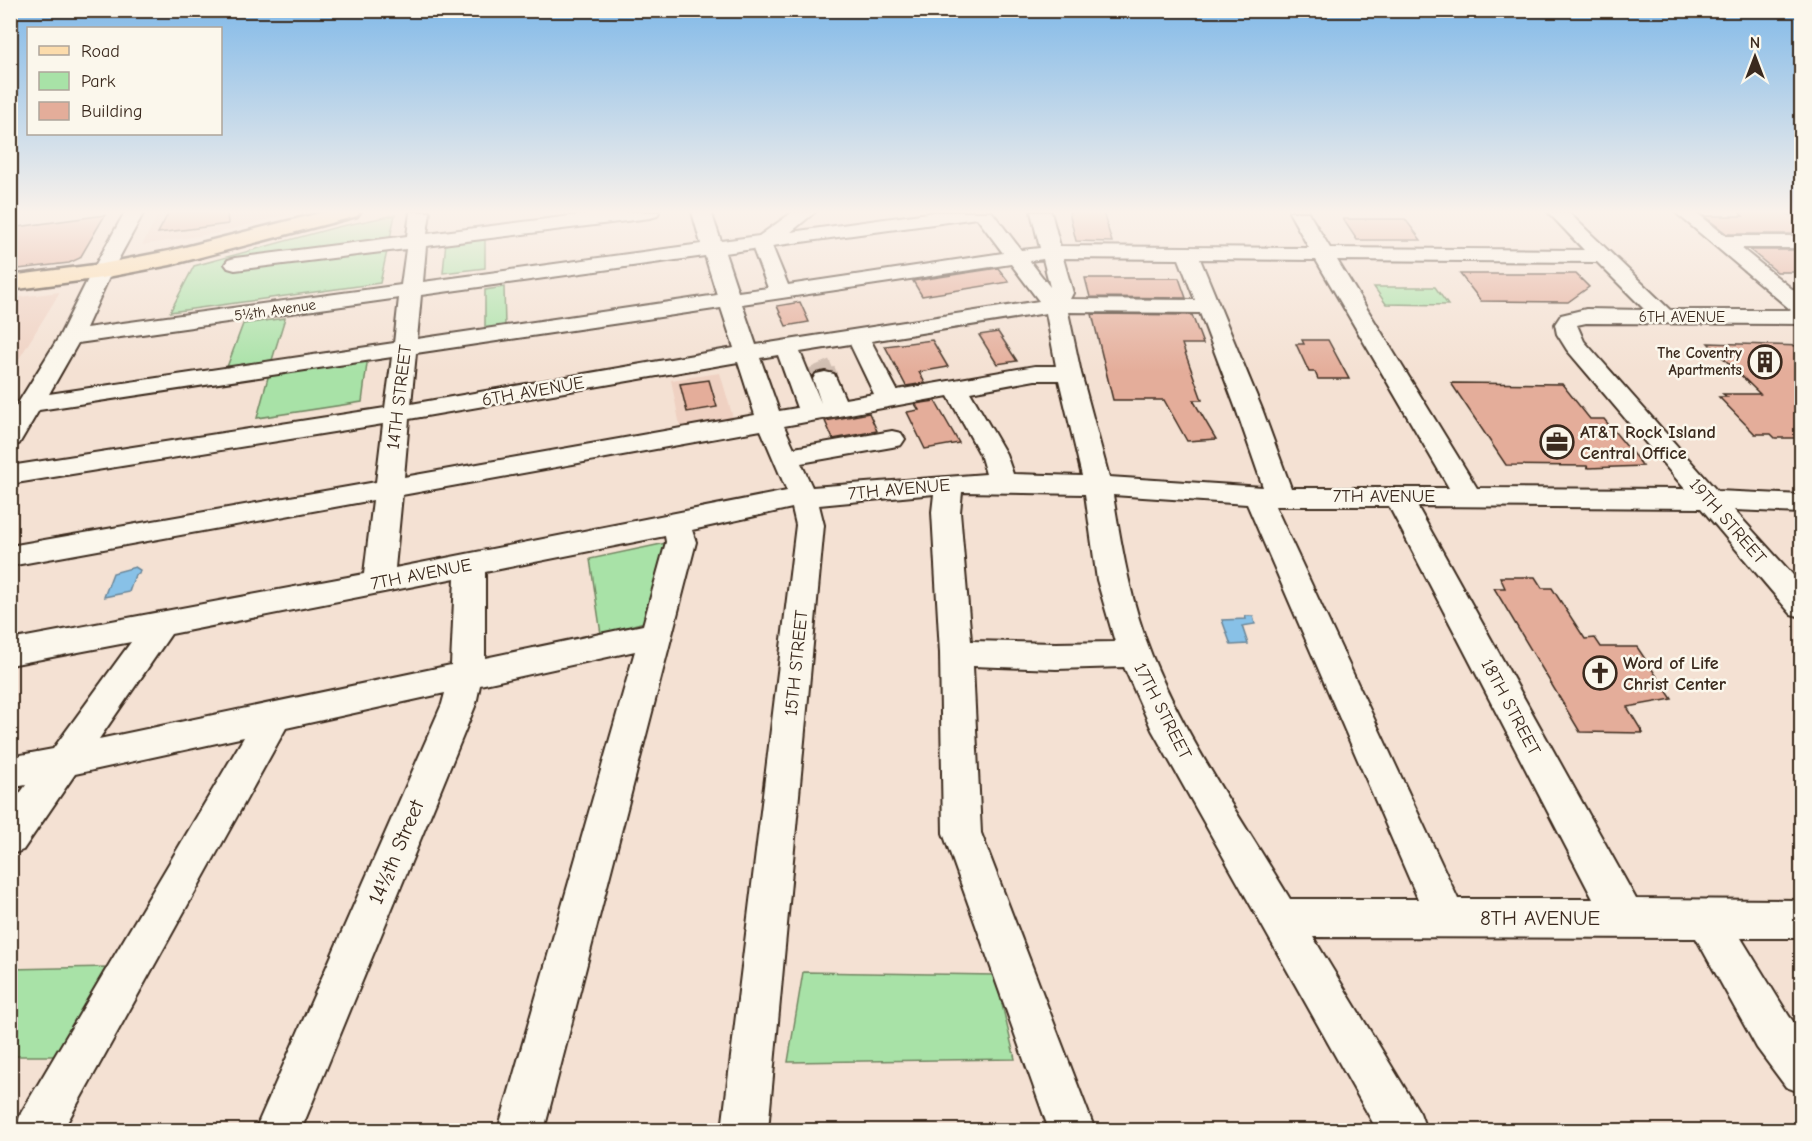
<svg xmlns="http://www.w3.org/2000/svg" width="1812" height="1141" font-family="'Comic Neue',sans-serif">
<rect width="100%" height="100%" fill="#f4e1d3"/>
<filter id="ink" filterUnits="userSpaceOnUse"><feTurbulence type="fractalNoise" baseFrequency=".0167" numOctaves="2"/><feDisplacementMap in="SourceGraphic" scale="12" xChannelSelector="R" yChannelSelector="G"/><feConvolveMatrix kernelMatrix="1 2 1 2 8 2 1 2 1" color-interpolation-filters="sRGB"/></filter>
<g filter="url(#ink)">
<path fill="#efd1c2" d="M160 212H296L217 233 142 245Z
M60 292 11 372V298Z
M720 373 734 421 681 431 671 380Z"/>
<path fill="#a8e2a7" stroke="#728662" stroke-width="1.5" d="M395 215 380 283 170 312 194 266 337 227Z
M485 236V268L443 273 446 241Z
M504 287 505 326 485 329V290Z
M1374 287H1435L1448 305 1386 304Z
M285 318 272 360 227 367 243 324Z
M368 356 362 402 257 418 270 370Z
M666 543 644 622 601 634 590 559Z
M108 967 58 1056H11L10 969Z
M803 972 995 975 1015 1059 788 1062Z"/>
<path fill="#88c1e7" stroke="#698597" stroke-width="1.5" d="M135 567 140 570 139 574 135 575 129 592 104 597 113 573Z
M1245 616H1253L1255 624 1242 626 1248 644 1231 645 1222 620 1246 619Z"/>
<path fill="#e4ad9a" stroke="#3b2a1e" stroke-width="1.5" d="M169 212H227L228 224 158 233Z
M1069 212H1103L1112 242 1076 241Z
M1739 212H1785L1802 224V234H1727L1704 216H1743Z
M105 215 80 258 69 263 10 270V228Z
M1343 219H1405L1421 240H1357Z
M1750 250H1802V272H1777Z
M998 268 1009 282 922 296 913 281Z
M1460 274H1576L1589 287 1568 302 1481 301Z
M1085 278H1179L1186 298 1090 297Z
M800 302 809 322 786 326 777 306Z
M1092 314 1192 315 1203 344H1182L1202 400H1193L1216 439 1187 441 1164 400H1113Z
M998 332 1017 361 997 364 979 335Z
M932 340 948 367 919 372 925 383 906 386 885 346Z
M1302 340H1328L1349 379H1318L1315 372H1309L1296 344H1304Z
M1708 343 1802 346V438H1775L1771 434H1755L1719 397H1727L1723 394H1760Z
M709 380 717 407 687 412 680 384Z
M1451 383 1562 384 1590 419H1604L1643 466 1588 468 1587 466 1506 465Z
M935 401 959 443 925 449 907 412 919 410 915 404Z
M869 413 877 431 833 439 825 421Z
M1500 577H1535L1542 588H1552L1585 639 1595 638 1601 647H1637L1672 699 1627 707 1643 733 1580 732 1494 588H1505Z"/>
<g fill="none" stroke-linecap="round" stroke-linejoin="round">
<path stroke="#cfbcaf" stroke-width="22" stroke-dasharray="22 10" stroke-linecap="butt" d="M819 364 823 373"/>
<path stroke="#cfbcaf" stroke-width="27" stroke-dasharray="27 14" stroke-linecap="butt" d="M822 372 825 379"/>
<g stroke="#3b2a1e" stroke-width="4">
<path id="minor" d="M125 212H144L112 271 86 328 401 285 406 249 235 270 228 268 225 264 228 260 235 258 407 236 410 212H430L427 234 602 212H659L657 216 650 218 426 246 423 282 701 244 692 212H711L721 241 759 236 793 212H815L791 232 935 212H992L1021 250 1040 248 1031 212H1051L1060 246 1309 248 1289 212H1308L1330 248 1584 250 1548 212H1568L1670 310H1791L1675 212H1696L1726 236H1802V248H1741L1802 297V324L1586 323 1577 325 1584 341 1717 491 1802 495V513L1734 510 1802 585V617L1791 614 1701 508 1417 506 1636 899 1802 900V938H1741L1789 1016 1802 1033V1093L1786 1087 1757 1048 1696 938 1313 937 1420 1113 1426 1130H1377L1152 730 1124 667 1056 669 973 666 981 833 1095 1130H1049L943 833 940 653 932 512 934 494 819 505 824 525 768 1130H722L796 525 792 508 692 530 696 542 544 1130H498L635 651 480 685 476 704 301 1130H255L442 704 445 693 286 728 63 1130H15L21 1113 244 737 75 774 23 850 10 855V807L26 785 10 788V757L53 749 131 642 10 665V640L364 574 373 500 10 566V546L376 482 383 424 10 484V466L385 408 392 357 39 410 19 444 10 446V416L59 337 92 271ZM977 218 1003 253 788 285 772 246ZM753 249 768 288 738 292 725 253ZM705 256 717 295 417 339 421 295ZM1063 258 1179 259 1195 300 1070 299 1073 293ZM1043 259 1050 287 1030 261ZM1200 259 1316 260 1449 488H1291L1262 409ZM1337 260 1597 262 1645 310 1586 309 1561 315 1555 324 1557 334 1567 350 1685 489 1477 488ZM1011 264 1039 301 756 345 742 304ZM399 298 394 343 49 394 78 343ZM721 308 734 348 411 404 416 353ZM1068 312 1200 313 1236 409 1263 487 1109 477 1081 373ZM1046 313 1056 366H1035L897 390 871 341ZM850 344 874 394 845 399 834 374 825 372 816 374 813 379 821 403 800 352ZM778 355 797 408 779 411 760 358ZM738 362 755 415 404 477 409 419ZM1035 380H1059L1082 476 1013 474 1006 454 970 392ZM948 396 980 454 986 474 812 487 801 463 892 447 901 445 905 439 901 433 892 431 794 448 784 426ZM761 430 787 491 395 568 402 495ZM962 492 1085 494 1097 580 1115 642 1056 643 971 641 960 512ZM1113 495 1247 504 1418 899H1290C1242 819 1187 741 1152 656 1131 604 1122 550 1113 495ZM1275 506H1389L1593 899H1458ZM665 536 666 542 643 625 485 658V572ZM455 578 451 665 99 739 171 634Z"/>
</g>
<g stroke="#3b2a1e" stroke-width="5">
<path id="major" d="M324 212H360L357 216 170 265 102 278 10 290V276L102 264 169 251Z"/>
</g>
<use href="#minor" fill="#fbf7ec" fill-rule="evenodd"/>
<use href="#major" fill="#fcdcac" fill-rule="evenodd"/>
</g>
</g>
<linearGradient id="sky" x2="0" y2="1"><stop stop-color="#81b9e8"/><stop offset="0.57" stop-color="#faf2eb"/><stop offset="1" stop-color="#faf2eb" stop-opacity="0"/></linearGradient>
<rect width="1812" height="372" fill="url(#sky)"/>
<defs>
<g id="building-ring" transform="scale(1.725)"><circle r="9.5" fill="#fbf7ec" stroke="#3b2a1e" stroke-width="1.5"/><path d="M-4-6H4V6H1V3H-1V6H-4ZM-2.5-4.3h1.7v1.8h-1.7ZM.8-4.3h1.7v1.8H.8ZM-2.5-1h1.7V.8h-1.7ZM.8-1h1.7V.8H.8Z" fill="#3b2a1e"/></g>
<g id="office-ring" transform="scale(1.725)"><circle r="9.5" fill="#fbf7ec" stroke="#3b2a1e" stroke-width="1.5"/><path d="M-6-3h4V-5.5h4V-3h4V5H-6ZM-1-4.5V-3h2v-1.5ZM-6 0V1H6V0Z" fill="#3b2a1e"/></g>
<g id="church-ring" transform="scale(1.725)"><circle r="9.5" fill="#fbf7ec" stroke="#3b2a1e" stroke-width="1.5"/><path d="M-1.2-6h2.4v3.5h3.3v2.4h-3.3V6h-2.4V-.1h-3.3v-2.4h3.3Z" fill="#3b2a1e"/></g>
</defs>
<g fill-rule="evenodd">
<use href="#building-ring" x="1765" y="362"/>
<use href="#office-ring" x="1557" y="442"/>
<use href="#church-ring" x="1600" y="673"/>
</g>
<g text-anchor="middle" stroke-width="5" stroke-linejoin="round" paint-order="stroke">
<g font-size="15" fill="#3b2a1e" stroke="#fbf7ec">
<text transform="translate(275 310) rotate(-8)" y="5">5½th Avenue</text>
<text x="1682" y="322">6TH AVENUE</text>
</g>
<g font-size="15" font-weight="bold" fill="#3b2a1e" stroke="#fbf7ec" text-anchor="end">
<text x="1742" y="358">The Coventry<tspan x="1742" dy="17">Apartments</tspan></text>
</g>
<g font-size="18" fill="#3b2a1e" stroke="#fbf7ec">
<text transform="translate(533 391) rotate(-10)" y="6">6TH AVENUE</text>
<text transform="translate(399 397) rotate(-83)" y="6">14TH STREET</text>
<text transform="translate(899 489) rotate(-5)" y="6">7TH AVENUE</text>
<text x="1384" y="502">7TH AVENUE</text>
<text transform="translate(1728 521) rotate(49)" y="6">19TH STREET</text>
<text transform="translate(421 574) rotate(-11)" y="6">7TH AVENUE</text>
<text transform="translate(796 663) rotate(-84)" y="6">15TH STREET</text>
<text transform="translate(1511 707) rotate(62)" y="6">18TH STREET</text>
<text transform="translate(1163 711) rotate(63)" y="6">17TH STREET</text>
</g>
<g font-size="18" font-weight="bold" fill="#3b2a1e" stroke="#fbf7ec" text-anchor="start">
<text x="1580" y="438">AT&amp;T Rock Island<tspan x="1580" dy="21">Central Office</tspan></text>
<text x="1623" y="669">Word of Life<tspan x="1623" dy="21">Christ Center</tspan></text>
</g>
<g font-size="21" fill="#3b2a1e" stroke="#fbf7ec">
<text transform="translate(396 852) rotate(-67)" y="7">14½th Street</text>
<text x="1540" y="925">8TH AVENUE</text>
</g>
</g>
<rect width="1812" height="1141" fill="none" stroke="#fbf7ec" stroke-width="36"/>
<rect x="18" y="18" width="1776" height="1105" fill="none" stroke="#3b2a1e" stroke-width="2" filter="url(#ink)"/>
<rect x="27" y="27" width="195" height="108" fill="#fbf7ec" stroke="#aea59a" stroke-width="1.5"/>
<rect x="39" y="46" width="30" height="9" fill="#fcdcac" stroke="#aea59a" stroke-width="1.5"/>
<text x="81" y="57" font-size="18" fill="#3b2a1e">Road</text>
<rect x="39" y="72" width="30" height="18" fill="#a8e2a7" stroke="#aea59a" stroke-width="1.5"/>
<text x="81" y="87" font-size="18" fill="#3b2a1e">Park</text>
<rect x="39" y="102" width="30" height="18" fill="#e4ad9a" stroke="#aea59a" stroke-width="1.5"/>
<text x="81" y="117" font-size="18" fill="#3b2a1e">Building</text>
<g transform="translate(1755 57)" stroke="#fbf7ec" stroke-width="4.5" paint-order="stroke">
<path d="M0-4.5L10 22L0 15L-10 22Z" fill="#3b2a1e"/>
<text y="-9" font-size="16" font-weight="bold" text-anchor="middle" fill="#3b2a1e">N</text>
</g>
</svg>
